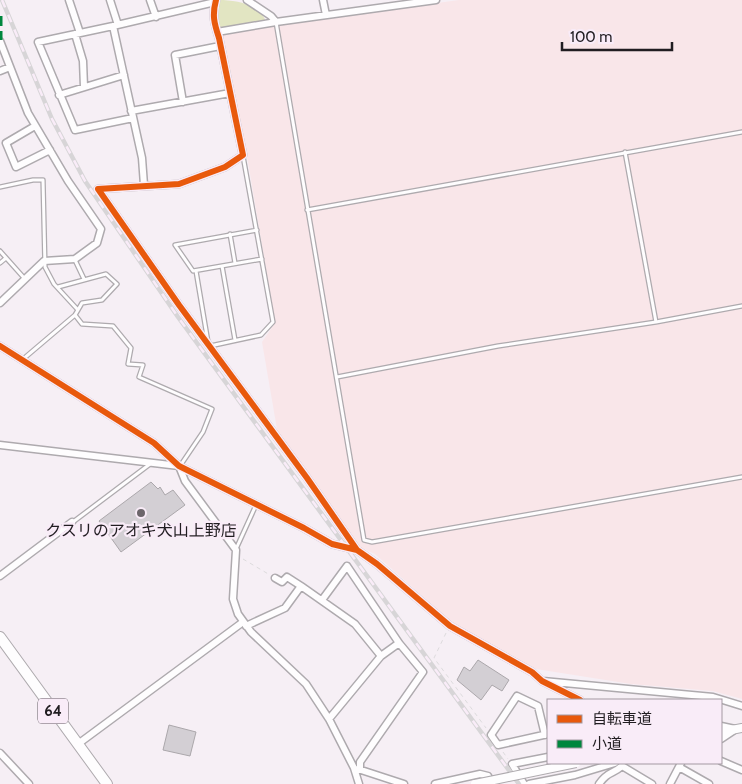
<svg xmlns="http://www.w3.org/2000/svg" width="742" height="784" font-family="Cabin,'Noto Sans JP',sans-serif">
<rect width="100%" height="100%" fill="#f6eff5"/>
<path fill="#f9e6e9" d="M459 0H742V699L713 691 631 684 536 669 476 637 448 619 375 554 355 545 278 435 262 342 275 323 247 156 221 33Z"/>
<path fill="#e2e5c2" d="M219 0C235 0 260 4 266 22L221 30C213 20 215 11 219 0Z"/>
<path fill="#d3cfd4" stroke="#aba7ab" d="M151 482 158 489 160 487 165 495 173 490 185 505 121 552 99 521Z
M478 660 509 680 502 691 492 685 481 700 457 680 464 667 470 671Z
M169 725 196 732 190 756 163 750Z"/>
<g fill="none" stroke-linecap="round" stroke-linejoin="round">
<g stroke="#aeaaae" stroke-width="5.5">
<path id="service" d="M276 22 364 540 372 542 742 477
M625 152 656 322
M0 187 33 180H43L45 267 54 284 78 310
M307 210 742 132
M257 230 175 245 193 271 262 259
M230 234 235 263
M0 251 25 279
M75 260 84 279
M0 263 6 258
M222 266 235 340
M196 271 208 342
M75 315 82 324 113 326 131 348 128 364 143 365 139 377 212 409 203 432 180 466
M210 346 261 335 273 322 243 156
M22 360 75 315 82 303 102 300 117 284 106 274 58 287
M337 377 498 346 656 322 742 306
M73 522 150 464
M236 549 256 505"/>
</g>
<g stroke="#aeaaae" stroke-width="9">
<path id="minor" d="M69 0 80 33
M110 0 118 25
M150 0 156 17
M216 0C212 15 214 23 219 38L243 155 225 167 179 184 98 189 179 305 307 478 357 550 377 564 450 626 532 672 542 681 580 700
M247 0 271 16 276 22 436 0
M323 0 326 15
M113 26 38 42 75 130 133 118
M217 32 276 22
M75 34 83 61 84 87
M0 41 28 113 68 181 101 229 97 243 75 259 44 261 0 303
M0 71 10 67
M59 95 124 75
M183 102 175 55 220 46
M131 111 230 93
M35 126 6 143 16 167 50 150
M144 185 142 158 113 26 215 2
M0 346 154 443 179 466 304 528 332 544 357 550
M0 445 179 466
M179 466 185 481 236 550 233 599 238 614 251 632 306 684 329 719 354 768 359 784
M0 576 72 522
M275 578 282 582 287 577 301 586
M322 600 347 566 399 643 423 672 360 762V769
M246 626 285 608 301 586 355 624 381 656
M543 681 713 697 742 706
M329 719 381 656 399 643
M721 726 735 729
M545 735 538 706 517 696 491 735 498 745 548 734
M721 739 733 731
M78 744 243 622
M0 753 29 784
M721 761 742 770
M679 767 709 784
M358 769 404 784
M435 784 480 774 488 776 492 784
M524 784 512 764 548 757
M529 784 575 775 615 763
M599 784C608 771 612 775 622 766L652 784
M670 784 681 763"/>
</g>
<g stroke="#aeaaae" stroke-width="10">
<path id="tertiary" d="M721 732 742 728"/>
</g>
<g stroke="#aeaaae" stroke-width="12">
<path id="primary" d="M0 637 107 784"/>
</g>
<path stroke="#dddbdd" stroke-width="1" stroke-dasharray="4 4" stroke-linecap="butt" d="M243 559 270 575
M446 633 434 658 486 728
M503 752 508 759"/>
<use href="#service" stroke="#fefdfe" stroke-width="3"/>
<use href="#minor" stroke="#fefdfe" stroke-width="6"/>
<use href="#tertiary" stroke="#fefdfe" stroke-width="8"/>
<use href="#primary" stroke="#fefdfe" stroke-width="10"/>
<g stroke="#d7d5d7" stroke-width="4.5">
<path id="rail" d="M2 0 52 119 85 181 178 317 519 784"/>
</g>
<use href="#rail" stroke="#f9ecf8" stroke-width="2.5" stroke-dasharray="8" stroke-linecap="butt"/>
<g stroke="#aeaaae" stroke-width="10" stroke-linecap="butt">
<path id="tertiary-bridge" d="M475 784 576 763"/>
</g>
<use href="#tertiary-bridge" stroke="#fefdfe" stroke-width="8"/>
<path stroke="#00873e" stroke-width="5" stroke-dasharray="10 5" stroke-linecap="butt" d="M0 16V40"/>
<g stroke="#f9ecf8" stroke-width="9">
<path id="cycleway" d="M216 0C212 15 214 23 219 38L243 155 225 167 179 184 98 189 179 305 307 478 357 550 377 564 450 626 532 672 542 681 580 700
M0 346 154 443 179 466 304 528 332 544 357 550"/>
</g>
<use href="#cycleway" stroke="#e8590c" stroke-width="6"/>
</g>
<circle fill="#6c666b" stroke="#f9ecf8" stroke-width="2" cx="141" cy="513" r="5"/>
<g text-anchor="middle" stroke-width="4.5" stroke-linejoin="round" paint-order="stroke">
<rect fill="#f9ecf8" stroke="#625b62" stroke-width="1" x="38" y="698.5" width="30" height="25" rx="4"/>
<g font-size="15" font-weight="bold" fill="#211d21">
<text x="53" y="716">64</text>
</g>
<g font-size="16" fill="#211d21" stroke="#f9ecf8">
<text x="141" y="536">クスリのアオキ犬山上野店</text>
</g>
</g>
<rect x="547" y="699" width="175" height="65" fill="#f9ecf8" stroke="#a399a2"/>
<rect x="557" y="715" width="25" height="8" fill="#e8590c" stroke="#a399a2"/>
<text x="592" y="724" font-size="15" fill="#211d21">自転車道</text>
<rect x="557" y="740" width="25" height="8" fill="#00873e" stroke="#a399a2"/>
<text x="592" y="749" font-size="15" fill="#211d21">小道</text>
<path d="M562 42v8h110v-8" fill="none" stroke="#211d21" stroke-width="2.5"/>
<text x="570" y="42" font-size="15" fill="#211d21" stroke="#f9ecf8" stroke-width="4" paint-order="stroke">100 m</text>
</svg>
